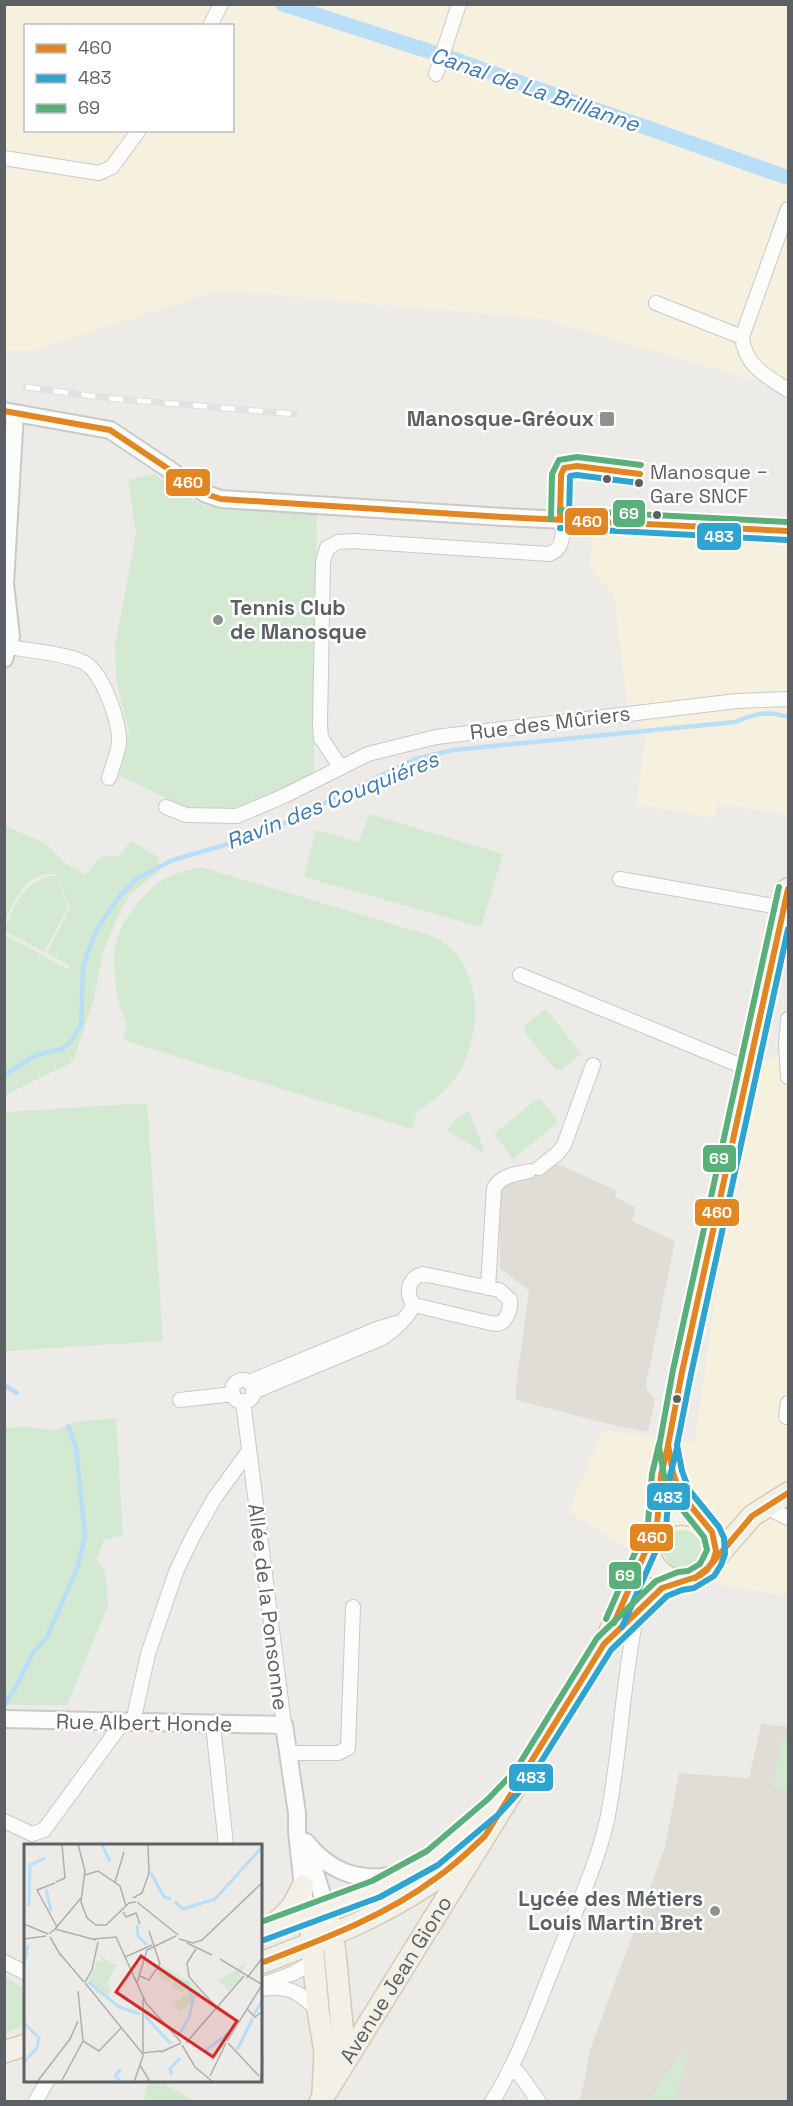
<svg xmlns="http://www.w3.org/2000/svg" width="793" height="2106" font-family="'Space Grotesk',sans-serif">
<rect width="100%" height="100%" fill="#ecebe7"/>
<path fill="#f6f0df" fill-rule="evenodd" d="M5 5H788V390L543 319 219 290 34 351H5ZM26 26H232V130H26Z
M592 533 788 540V814L717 804 715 818 636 804 646 737 627 704 614 595 590 568Z
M788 1050V1596L726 1586 655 1567 568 1511 603 1430 694 1443 749 1069Z"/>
<path fill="#e0ddd6" d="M547 1161 565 1167 617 1191 615 1197 635 1207 632 1221 675 1241 646 1384 648 1392 655 1400 648 1432 605 1423 516 1400V1386L529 1291 500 1268 499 1178 510 1170Z
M761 1724 788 1727V2101L580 2102 591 2047 665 1847 679 1773 749 1778Z"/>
<path fill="#d4e9d1" d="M154 474 202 505 221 508 317 514 314 776 242 810 184 807 132 781 119 776 129 731 116 680 115 646 136 533 128 480Z
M369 814 503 854 481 927 304 877 316 830 359 842Z
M5 826 45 843 65 863 86 875 100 857 119 856 131 841 158 857 160 870 129 895 116 921 102 955 94 999 73 1062 5 1095V935L68 969 70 966 47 953 70 908 56 874C26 871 16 898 5 921Z
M201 867 429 935C435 937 441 940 445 944 483 972 481 1033 460 1071 450 1088 434 1101 417 1111L412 1129 123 1040 127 1023C119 1008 116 994 115 978 115 970 113 962 114 954 116 928 137 900 157 884 169 874 186 871 201 867Z
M50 876H56L68 908 44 952 5 931V928C18 900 20 886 50 876Z
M545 1009 548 1011 581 1054 562 1070 555 1069 525 1033 524 1026Z
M540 1099 557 1119 556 1124 513 1159 494 1134 535 1100Z
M147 1103 163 1341 5 1351V1112Z
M469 1111 484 1150 481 1152 447 1130 456 1119Z
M116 1418 123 1535 104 1540 96 1559 105 1570 108 1606 67 1705H5V1428L28 1427 56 1430 73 1422Z
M663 1549a19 19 0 1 1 38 0a19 19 0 1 1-38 0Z
M783 1738 788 1739V1791L773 1787Z
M5 1977 25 1989 26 2025 5 2033Z
M684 2053 687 2055C686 2072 677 2085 674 2101H650L666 2074 680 2054Z
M151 2080 160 2081 193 2101H143L147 2094 144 2091Z"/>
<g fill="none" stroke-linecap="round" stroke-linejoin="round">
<path stroke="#b9def8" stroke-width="4.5" d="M4 1075 36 1055 62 1049 71 1042 81 1025 83 969 87 954 97 929 119 897 136 879 173 860 259 835 415 759 453 750 735 722C756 714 766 710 788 717
M4 1385 17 1393
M4 1705 16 1687 32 1654 47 1637 77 1569 85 1536 76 1447 68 1426"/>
<path stroke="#b9def8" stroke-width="15" d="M283 4 459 61 786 177"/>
<g stroke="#c9c9c9" stroke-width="16">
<path id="minor" d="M210 26 221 4
M436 74 459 4
M4 158 99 173 112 167 139 130
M656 303 742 337C745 366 766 376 788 390
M742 337 788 209
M8 647C27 650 69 654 85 663 103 674 120 722 119 742 118 754 112 767 109 778
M341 768 321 738 320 725 323 562 327 548 338 542 353 541 549 554C565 549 562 533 564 519
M166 807 186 815 237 816 284 796 368 754 436 737 737 701 788 699
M620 879 785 908
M520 975 749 1069
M788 1019 786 1045 788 1077
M539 1168 558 1153 564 1145 593 1065
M423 1274 499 1290 510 1300C511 1309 507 1321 498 1324L490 1323 414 1305C405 1293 408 1278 423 1274Z
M488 1288 494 1188C502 1175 515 1174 529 1171
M232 1391a11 11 0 1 1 22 0a11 11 0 1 1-22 0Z
M249 1382 377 1329 397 1323
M253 1392 382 1338C395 1330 407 1318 414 1305
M180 1400 233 1394
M243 1401 284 1725
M786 1417 788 1403
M766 1507 788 1518
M133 1722 148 1654 176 1572 192 1538 214 1499 248 1452
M213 1725 226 1845
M288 1753H338L348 1748 353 1607
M4 1821 32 1834 44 1830 123 1722
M4 1962 26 1973
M264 1984 294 1973 314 1961
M261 1989C289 1985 299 1992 318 2010
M512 2067 520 2075 539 2102
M35 2102 48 2080
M492 2102C521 2055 538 2003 559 1952 576 1909 597 1865 607 1820 621 1752 622 1681 637 1613"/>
</g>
<g stroke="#c9c9c9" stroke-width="20">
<path id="tertiary" d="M4 411 110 430 206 494 221 499 503 517 788 531
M4 659 11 636 5 584 15 413
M4 1719 284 1725 297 1813V1832L304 1896
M306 1842C328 1870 358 1883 394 1875
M308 1849 326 1908"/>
</g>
<g stroke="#d5cbb4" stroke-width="24">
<g id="primary">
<path d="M670 1456C674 1481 682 1500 700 1519"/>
<circle cx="682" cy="1547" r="33"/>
<path d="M657 1525 661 1475 676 1399 788 889"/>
<path d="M713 1561 752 1516 788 1493"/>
<path d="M615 1633 662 1588 680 1581"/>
<path d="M329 1921 335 1952 343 2036 339 2065"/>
<path d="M275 1924 292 1907 303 1886"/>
<path d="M311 1931 318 2010 325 2051 323 2093"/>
<path d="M261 1932C299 1915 340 1905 377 1888 422 1867 462 1838 497 1803"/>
<path d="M261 1963C337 1934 404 1908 467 1855"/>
<path d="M4 2052 26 2045"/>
<path id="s1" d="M320 2102 604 1644 649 1547"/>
</g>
</g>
<use href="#minor" stroke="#fcfcfb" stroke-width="14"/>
<use href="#tertiary" stroke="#fcfcfb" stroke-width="16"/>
<use href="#primary" stroke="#f3f1e7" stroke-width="21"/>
<g stroke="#e3e2e2" stroke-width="7">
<path id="rail" d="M26 387 107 398 294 414"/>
</g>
<use href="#rail" stroke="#fff" stroke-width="4.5" stroke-dasharray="14" stroke-linecap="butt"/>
<g stroke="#fff" stroke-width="10">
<path id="bus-1" d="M4 411 110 430 206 494 221 499 503 517 788 531
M560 519 561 475 564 468 577 466 640 474
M695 1578 708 1568 752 1516 788 1493
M614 1623 657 1525 661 1475 668 1446
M261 1963C321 1940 384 1917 436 1878 454 1866 469 1851 485 1836L604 1644 662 1588 699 1576 707 1570 713 1561 716 1551 712 1532 681 1494 673 1473 668 1445 682 1372 788 889"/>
</g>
<g stroke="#fff" stroke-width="10">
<path id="bus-2" d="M569 519 570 476 577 475 639 483
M560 528 788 540
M622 1627 666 1528 670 1476 677 1448
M264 1940 380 1897 438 1865 500 1813 529 1781 611 1650 667 1596 682 1590 694 1588 714 1576 721 1565 725 1554 724 1538 719 1527 689 1490 682 1471 677 1445 691 1374 788 929"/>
</g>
<g stroke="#fff" stroke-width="10">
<path id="bus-3" d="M560 510 788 522
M551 519 552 474 559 460 577 457 641 465
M606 1619 648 1523 652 1474 659 1444
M261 1922 372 1881 427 1851 488 1799 515 1771 597 1638 656 1581 678 1572 688 1571 700 1564 707 1550 704 1537 673 1498 664 1475 659 1447 673 1370 779 887"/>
</g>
<use href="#bus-1" stroke="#e38621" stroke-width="6"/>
<use href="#bus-2" stroke="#2ea4d1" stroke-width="6"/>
<use href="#bus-3" stroke="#59b079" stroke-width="6"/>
</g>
<g fill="#8e9192" stroke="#fff" stroke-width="2">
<rect x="599" y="411" width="16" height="16" rx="3"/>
<circle cx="218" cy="620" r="6"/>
<circle cx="715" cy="1911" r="6"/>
</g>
<g fill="#5c6065" stroke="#fff" stroke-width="2">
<circle cx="607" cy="479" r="5"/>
<circle cx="639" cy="483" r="5"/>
<circle cx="657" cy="515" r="5"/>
<circle cx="677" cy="1399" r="5"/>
</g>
<g text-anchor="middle" stroke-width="5" stroke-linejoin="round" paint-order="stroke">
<g font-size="20" fill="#5c6065" stroke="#fff" text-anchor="start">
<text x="650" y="479">Manosque −<tspan x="650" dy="24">Gare SNCF</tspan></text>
</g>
<g font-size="21" font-weight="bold" fill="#5c6065" stroke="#fff" text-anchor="end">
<text x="594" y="426">Manosque-Gréoux</text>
<text x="230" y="615" text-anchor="start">Tennis Club<tspan x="230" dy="24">de Manosque</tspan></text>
<text x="703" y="1906">Lycée des Métiers<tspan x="703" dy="24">Louis Martin Bret</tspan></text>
</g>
<g font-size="21" fill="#5c6065" stroke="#fff">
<text transform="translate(550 723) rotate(-7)" y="7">Rue des Mûriers</text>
<text transform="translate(268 1607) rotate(83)" y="7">Allée de la Ponsonne</text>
<text transform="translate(144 1723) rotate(1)" y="7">Rue Albert Honde</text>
<text dy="7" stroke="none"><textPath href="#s1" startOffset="144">Avenue Jean Giono</textPath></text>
</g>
<g font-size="22" font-style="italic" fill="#3d7ab4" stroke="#fff">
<text transform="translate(535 89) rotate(19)" y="8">Canal de La Brillanne</text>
<text transform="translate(332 800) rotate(-22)" y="8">Ravin des Couquiéres</text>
</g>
</g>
<g transform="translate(24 1844)">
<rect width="238" height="238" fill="#ecebe7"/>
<path d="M75 110 87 120H93L83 139 87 147 83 152 75 147 72 151V144L65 138 73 117 79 118ZM223 118 215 130 218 133 204 147 195 137ZM137 121 167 138 177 150 157 167 149 161 162 150 166 152 163 143 158 149 147 143 151 135 145 138 139 135 133 127Z" fill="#d4e9d1"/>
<path fill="none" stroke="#b9def8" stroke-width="3" d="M78 0 86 18M127 29 140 53 147 55M22 45 27 67M151 58 159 65 191 55 239 2M5 62 6 21 21 14M113 81 114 92 123 101M0 119 4 101M149 134 163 140 169 156 165 173 155 191M64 138 95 163 116 170M230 171 239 155M121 172 147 200M0 179 15 194 13 204 0 218M213 206 229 174M181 207 206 188M97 225 91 232 98 238M148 231 146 225 156 214"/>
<path fill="none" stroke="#aeafaf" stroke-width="1.5" d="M54 0 61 27 57 58 63 74 72 81H82L105 59 112 58M61 31 74 27 96 42 102 62M32 38 41 34 38 0M91 38 100 8M31 39 13 46 33 83M109 54 118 49 125 29 124 0M113 58 154 91M99 68 102 73 112 69 116 80M0 80 24 90M31 85 57 54M25 90 31 85 72 96M26 93 37 112M0 95 22 92M70 95 92 93 122 159 157 198M155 95 169 99 178 96 239 38M163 99 188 111M172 105 163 119 165 133 194 165M36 110 60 138M101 113 128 101M196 115 239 141M116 132 125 136 136 120 125 87M223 134 239 113M61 138 68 126 74 98M61 139 118 209 137 207M113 139 123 106 152 92M223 165 231 173 239 167M59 197 75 207 97 184M203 197 238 141M162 199 220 132M204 199 235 232M158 201 171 223 189 238M137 208 157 199M116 221 126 238M186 232 202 199M13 238 46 195 54 177M37 238 59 197 54 147M110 238 119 212V155M236 238 239 217"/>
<path fill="#d62828" fill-opacity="0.15" stroke="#d62828" stroke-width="3" d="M117 112 213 177 189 213 92 148Z"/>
<rect width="238" height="238" fill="none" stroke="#5c6065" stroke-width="3"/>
</g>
<g stroke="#fff" stroke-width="2">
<rect x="165" y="468" width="46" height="29" rx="6" fill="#e38621"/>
<rect x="612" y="499" width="34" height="29" rx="6" fill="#59b079"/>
<rect x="564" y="507" width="45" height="29" rx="6" fill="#e38621"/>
<rect x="696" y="522" width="46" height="29" rx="6" fill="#2ea4d1"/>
<rect x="702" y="1144" width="35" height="29" rx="6" fill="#59b079"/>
<rect x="694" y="1198" width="46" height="29" rx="6" fill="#e38621"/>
<rect x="646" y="1482" width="45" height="29" rx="6" fill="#2ea4d1"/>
<rect x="629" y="1523" width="45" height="29" rx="6" fill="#e38621"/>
<rect x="608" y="1561" width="34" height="29" rx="6" fill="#59b079"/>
<rect x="508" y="1763" width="46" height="29" rx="6" fill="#2ea4d1"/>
</g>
<g font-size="16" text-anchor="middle" font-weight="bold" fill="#fff">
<text x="188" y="488">460</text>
<text x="629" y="519">69</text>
<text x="587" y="527">460</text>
<text x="719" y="542">483</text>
<text x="719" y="1164">69</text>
<text x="717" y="1218">460</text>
<text x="668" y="1503">483</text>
<text x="652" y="1543">460</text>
<text x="625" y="1581">69</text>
<text x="531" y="1783">483</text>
</g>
<rect width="793" height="2106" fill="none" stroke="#5c6065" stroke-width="12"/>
<rect x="24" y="24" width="210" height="108" fill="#ffffff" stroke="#bebfc1" stroke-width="1.5"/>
<rect x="36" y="44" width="30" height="9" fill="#e38621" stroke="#bebfc1" stroke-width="1.5"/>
<text x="78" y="54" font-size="18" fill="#5c6065">460</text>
<rect x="36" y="74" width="30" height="9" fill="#2ea4d1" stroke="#bebfc1" stroke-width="1.5"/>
<text x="78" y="84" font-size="18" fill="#5c6065">483</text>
<rect x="36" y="104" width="30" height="9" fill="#59b079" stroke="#bebfc1" stroke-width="1.5"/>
<text x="78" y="114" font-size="18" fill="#5c6065">69</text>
</svg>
